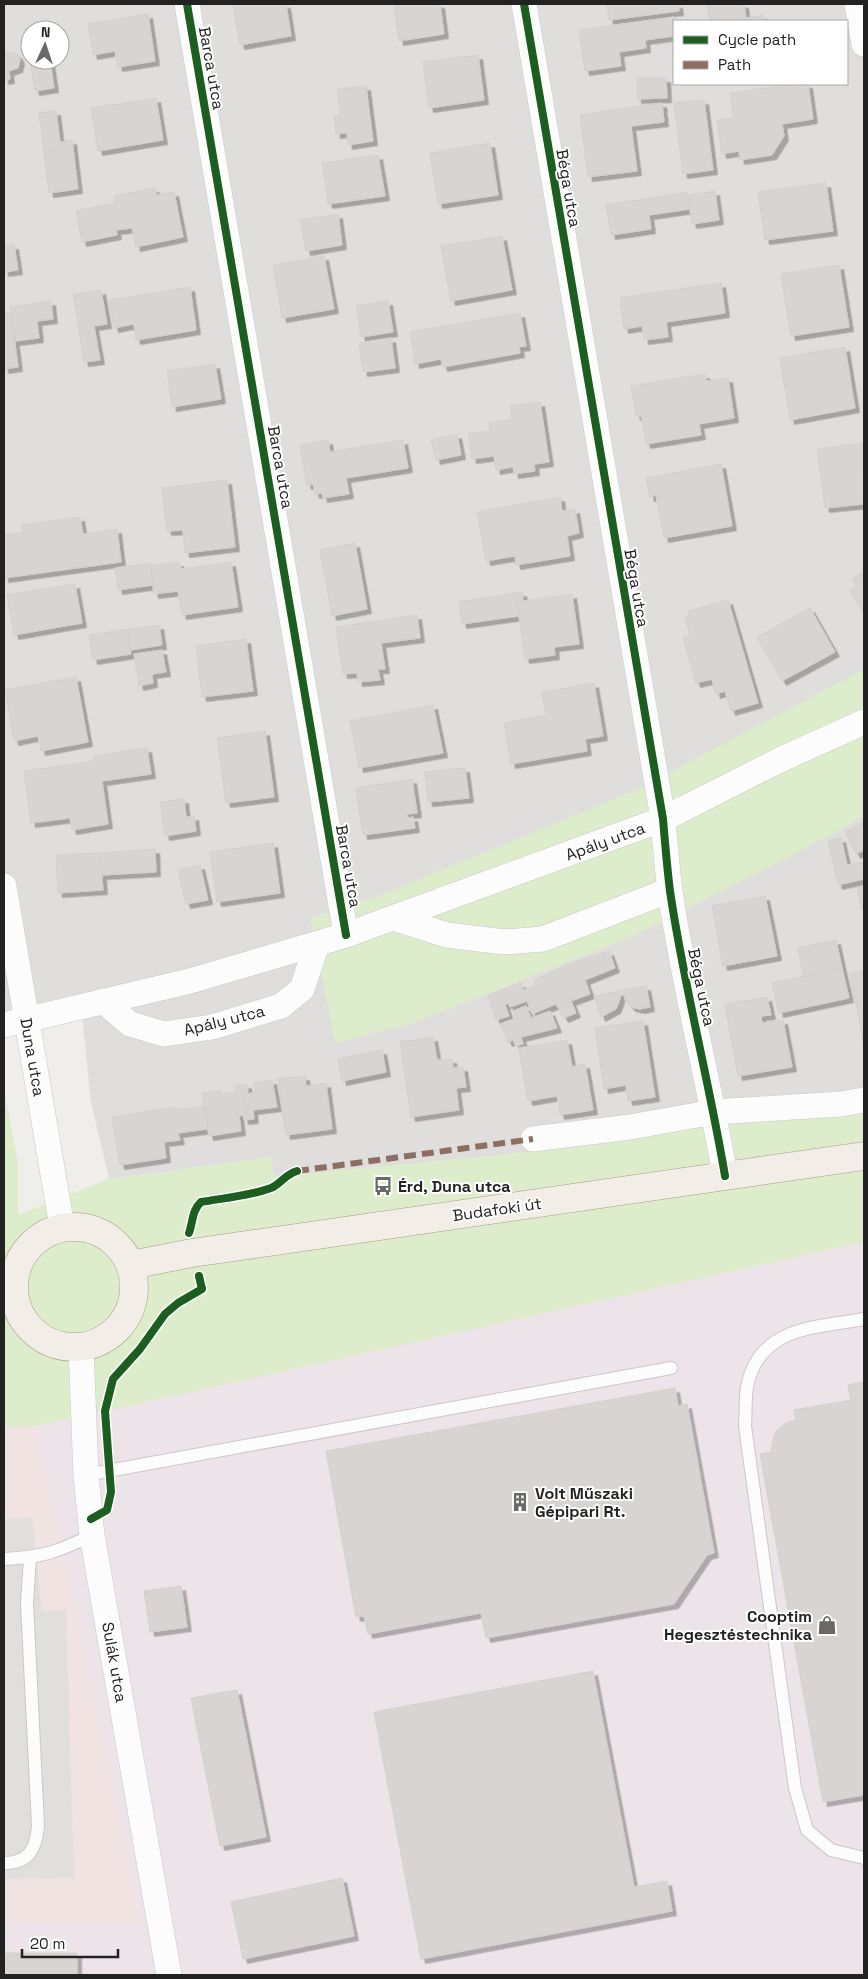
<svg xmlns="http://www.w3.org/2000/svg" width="868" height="1979" font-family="'Space Grotesk',sans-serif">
<defs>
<filter id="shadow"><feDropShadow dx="4.5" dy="4.5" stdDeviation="0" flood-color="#0004"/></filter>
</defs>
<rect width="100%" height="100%" fill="#f0eeeb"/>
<path fill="#dfdedc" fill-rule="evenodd" d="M4 4H864V1104L596 1145 365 1169 274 1177 270 1157 109 1179 91 1102 81 1006 4 1025ZM674 21H847V84H674ZM30 30H60V60H30Z"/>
<path fill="#f1e3e1" d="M4 1426H35L75 1603 141 1924 4 1922Z"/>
<path fill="#ede4e9" d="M864 1242V1975H4V1922L141 1923 75 1603 35 1426Z"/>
<path fill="#ddeccb" d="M864 669V815L837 832 634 936 413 1023 335 1043 310 918 381 895 639 789Z
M4 1090 18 1162V1215L109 1179 271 1157 274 1177 596 1145 700 1126 864 1104V1242L110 1410 35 1426H4Z"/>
<path fill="#e0dfde" d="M32 1518 42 1611 66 1610 74 1878 4 1879V1519Z"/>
<path fill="#d7d4d2" stroke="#d3d0cc" filter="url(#shadow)" d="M233 4H286L291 36 240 45Z
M394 4H440L444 34 399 41Z
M607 4H678L679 11 609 20Z
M707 4H744L746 18 763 15 764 21H710Z
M148 14 155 61 118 67 115 51 93 55 88 24Z
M674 17V36L645 40 646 48 619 52 621 66 585 71 579 30Z
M44 25 45 30H30V59L25 28Z
M4 52 14 53 18 55 20 60 18 68 9 71 10 79 4 80Z
M478 55 484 100 429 108 423 62Z
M30 60H50L54 88 35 91Z
M637 78H666L667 98 637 99Z
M794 84H808L813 119 782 124 784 136 772 155 740 160 739 151 722 154 717 120 734 118 730 93Z
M366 86 373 141 348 145 347 133 336 134 334 116 341 115 337 89Z
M156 98 163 140 98 151 91 108Z
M704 100 713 170 683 174 674 103Z
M662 103 664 122 631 126 637 171 588 177 580 115Z
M56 111 60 142 72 140 73 148 44 152 39 113Z
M490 143 498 195 438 204 430 153Z
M73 148 78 189 49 193 44 152Z
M378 155 385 196 328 204 322 163Z
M826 183 833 231 765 240 758 192Z
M155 188 156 195 174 192 183 237 136 247 132 228 116 230 117 235 82 242 76 211 115 203 114 196Z
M715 191 719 220 692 224 688 195Z
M687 192 690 209 649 215 651 229 611 235 606 205Z
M338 214 342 245 306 251 300 220Z
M502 236 512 290 451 301 441 246Z
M14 245 18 270 4 272V246Z
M324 256 334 309 282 318 273 265Z
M839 265 849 327 791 336 781 274Z
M721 283 725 313 666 322 668 337 644 340 642 326 624 329 620 298Z
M190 287 196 330 136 340 134 324 114 328 109 300Z
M101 290 107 324 94 326 100 360 84 362 73 294Z
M51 301 53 319 37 321 39 338 15 341 10 307Z
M388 301 393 332 361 337 356 306Z
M11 313 18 367 4 369V314Z
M520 313 526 346 519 347 520 353 443 367 441 359 415 364 410 332Z
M391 338 395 368 363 372 359 343Z
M845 347 855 408 790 420 780 358Z
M215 364 221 399 172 407 167 371Z
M705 374 706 381 728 378 734 418 699 424 701 435 646 444 641 415 636 416 631 386Z
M540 402 549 462 534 464 535 471 514 474 513 467 496 470 494 456 472 459 468 434 490 431 489 423 512 419 510 406Z
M457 434 461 455 436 460 431 440Z
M328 440 330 452 403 440 408 468 346 478 349 494 323 498 322 493 315 494 313 484 307 485 300 445Z
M863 443 864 504 825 508 817 449Z
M721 464 732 526 664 538 656 495 650 497 646 478Z
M227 480 235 547 185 553 183 530 167 531 162 488Z
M560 497 562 511 575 509 579 533 567 536 570 556 516 565 515 556 486 561 477 512Z
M80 517 83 534 117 529 121 562 4 578V535L23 532 22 525Z
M355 543 367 609 332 616 320 550Z
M179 562 181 569 231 562 238 607 182 615 178 591 154 594 150 566Z
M150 563 153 585 118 590 115 568Z
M864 572V614L850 590 856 586 852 579Z
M75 584 82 623 14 635 7 595Z
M522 592 523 601 517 602 519 616 462 624 459 602Z
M572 594 579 644 554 647 555 655 525 659 517 602Z
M728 600 758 703 731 711 725 691 716 694 712 679 696 683 683 638 690 636 685 617 689 616 688 611Z
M810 608 835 652 782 681 757 637Z
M417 615 420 638 381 643 385 669H378L380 680 358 682 357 673 343 674 336 627Z
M159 625 162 645 131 650 127 629Z
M127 629 131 654 93 660 89 635Z
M246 639 253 691 202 697 196 646Z
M162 650 166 672 152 674 153 683 139 686 134 654Z
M76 677 88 742 41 751 38 736 14 741 5 690Z
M594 683 603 736 585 739 587 751 511 764 504 723 546 715 542 692Z
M433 705 443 753 359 768 350 721Z
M265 731 274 797 226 803 217 738Z
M147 748 151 774 102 781 108 824 72 830 70 818 31 823 24 771 95 761 94 756Z
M465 768 469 798 428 802 425 772Z
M412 779 417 813 407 814 408 818 413 817 415 828 363 835 356 788Z
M184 799 186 817 194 816 196 831 165 836 160 802Z
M864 822V850L856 854 845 832Z
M841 838 847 865 864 862V879L838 885 828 841Z
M273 843 280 893 217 902 210 852Z
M155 849 156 872 102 875 100 853Z
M100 853 103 890 58 893 56 855Z
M200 865 208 900 186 904 178 870Z
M864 887V909H862L857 888Z
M765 896 777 956 723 966 712 906Z
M836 940 842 968 804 977 798 948Z
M609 951 615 968 585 980 590 994 571 1001 576 1013 564 1018 556 1004 532 1014 527 1001 510 1007 508 1003 505 1005 509 1016 496 1020 488 995 521 983 523 990 536 986 534 980 569 964Z
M842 968 849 998 779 1013 772 983Z
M864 971V1045L850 974Z
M646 986 650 1007 640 1009 631 1007 626 1001 622 990Z
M620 991V999L616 1009 601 1017 594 996Z
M767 997 771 1015 761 1016 762 1023 783 1020 792 1067 738 1076 725 1004Z
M526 1006 531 1018 550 1011 557 1028 521 1037 523 1044 516 1046 513 1040 508 1042 500 1024 516 1018 513 1011Z
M643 1021 655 1097 628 1101 626 1085 604 1089 595 1028Z
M433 1037 437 1060 452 1059 453 1068 463 1067 466 1087 456 1088 459 1110 411 1117 400 1042Z
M567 1040 572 1067 585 1064 593 1110 560 1115 557 1096 528 1101 519 1048Z
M382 1050 386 1072 342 1081 338 1059Z
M305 1076 306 1086 326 1083 332 1129 286 1135 278 1079Z
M272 1080 277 1107 253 1110 254 1119 244 1120 243 1115 247 1114 244 1096 236 1097 234 1086 247 1084 248 1094 255 1092 254 1083Z
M221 1090V1094L235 1092 236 1097 244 1096 247 1114 239 1116 241 1131 209 1136 202 1093Z
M205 1106 208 1129 178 1133 180 1140 164 1142 166 1158 120 1165 112 1117 176 1107 177 1110Z
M864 1382V1795L823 1802 760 1454 771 1452 773 1440 777 1430 786 1423 796 1420 794 1410 851 1400 848 1385Z
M675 1388 678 1406 687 1404 714 1553 707 1555 674 1604 486 1638 481 1613 368 1634 364 1616 356 1617 326 1451Z
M181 1586 187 1627 150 1632 144 1591Z
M593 1671 634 1887 667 1881 672 1911 421 1959 374 1712Z
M237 1690 266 1837 220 1846 191 1698Z
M342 1878 354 1936 243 1959 231 1902Z
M4 1953H77V1975H4Z"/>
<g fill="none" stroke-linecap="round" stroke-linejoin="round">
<g stroke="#c9c8c7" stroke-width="14">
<path id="service" d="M864 1319C815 1328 759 1326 747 1387 745 1399 746 1413 745 1426L795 1788 807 1830 831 1850 864 1858
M86 1475 671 1368
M4 1559C43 1557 58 1552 92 1535
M4 1863C29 1863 36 1849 38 1826L27 1603 30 1558"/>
</g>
<g stroke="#c9c8c7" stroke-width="26">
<path id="minor" d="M187 4 346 935
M524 4 663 819C665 843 667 867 670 891 684 987 709 1080 725 1176
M857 4 864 44
M4 886 62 1227
M393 918 447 935 504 942 543 939 670 890
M103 1001 130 1024 164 1034 212 1027 281 1006 302 989 317 944
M4 1025 190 981 346 935 663 819 782 759 864 722
M533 1139 630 1127 714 1112 841 1104 864 1100
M81 1347 86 1475 92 1535 169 1975"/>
</g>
<g stroke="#a79c86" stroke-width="29">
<path id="primary" d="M14 1287a60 60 0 1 1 120 0a60 60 0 1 1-120 0Z
M131 1265 192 1253 864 1156"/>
</g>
<use href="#service" stroke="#fdfcfc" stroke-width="12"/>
<use href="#minor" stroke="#fdfcfc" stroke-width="25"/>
<use href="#primary" stroke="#f3ede7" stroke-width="28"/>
<path stroke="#8d6e63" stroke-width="6" stroke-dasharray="12 6" stroke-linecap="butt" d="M297 1171 533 1139"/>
<g stroke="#fff" stroke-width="11">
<path id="cycleway" d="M187 4 346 935
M524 4 663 819C665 843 667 867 670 891 684 987 709 1080 725 1176
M189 1233C193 1222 192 1210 201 1202 224 1198 249 1196 271 1188 281 1184 284 1175 297 1171
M91 1519 107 1510 111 1492 105 1411 113 1379 140 1349 165 1314 178 1303 202 1289 199 1276"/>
</g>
<use href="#cycleway" stroke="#1b5e20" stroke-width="8"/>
</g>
<defs>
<g id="bus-bare" transform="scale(1.5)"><path d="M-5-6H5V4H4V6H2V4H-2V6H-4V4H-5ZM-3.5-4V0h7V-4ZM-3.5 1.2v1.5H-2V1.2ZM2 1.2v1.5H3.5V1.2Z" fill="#6a6968" stroke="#fff" stroke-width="2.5" paint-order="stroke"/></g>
<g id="building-bare" transform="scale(1.5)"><path d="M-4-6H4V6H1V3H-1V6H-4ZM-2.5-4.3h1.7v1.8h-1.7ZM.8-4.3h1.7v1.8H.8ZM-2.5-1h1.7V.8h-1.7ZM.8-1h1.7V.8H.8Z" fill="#6a6968" stroke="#fff" stroke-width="2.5" paint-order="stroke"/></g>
<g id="shop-bare" transform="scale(1.5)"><path d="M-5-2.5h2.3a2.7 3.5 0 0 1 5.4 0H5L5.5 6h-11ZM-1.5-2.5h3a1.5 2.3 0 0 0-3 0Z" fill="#6a6968" stroke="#fff" stroke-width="2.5" paint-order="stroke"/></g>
</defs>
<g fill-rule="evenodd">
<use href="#bus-bare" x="383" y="1186"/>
<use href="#building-bare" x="520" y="1502"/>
<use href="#shop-bare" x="827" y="1625"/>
</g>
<g text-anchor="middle" stroke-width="4" stroke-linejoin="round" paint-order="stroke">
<g font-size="16" fill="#222" stroke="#fff">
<text transform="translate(212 68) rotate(80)" y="6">Barca utca</text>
<text transform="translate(569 188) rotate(80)" y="6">Béga utca</text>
<text transform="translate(281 467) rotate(80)" y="6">Barca utca</text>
<text transform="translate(637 588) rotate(80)" y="6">Béga utca</text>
<text transform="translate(605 841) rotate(-20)" y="6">Apály utca</text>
<text transform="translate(349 866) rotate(80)" y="6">Barca utca</text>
<text transform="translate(702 987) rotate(78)" y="6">Béga utca</text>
<text transform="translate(224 1020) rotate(-14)" y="6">Apály utca</text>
<text transform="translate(33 1057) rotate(80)" y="6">Duna utca</text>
<text transform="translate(497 1209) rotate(-8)" y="6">Budafoki út</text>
<text transform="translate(115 1662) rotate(80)" y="6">Sulák utca</text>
</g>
<g font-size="16" font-weight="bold" fill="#222" stroke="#fff" text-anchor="start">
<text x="398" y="1192">Érd, Duna utca</text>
<text x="535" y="1499">Volt Műszaki<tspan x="535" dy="18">Gépipari Rt.</tspan></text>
<text x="812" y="1622" text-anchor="end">Cooptim<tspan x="812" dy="18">Hegesztéstechnika</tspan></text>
</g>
</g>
<rect width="868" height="1979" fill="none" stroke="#222222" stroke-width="10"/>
<rect x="673" y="20" width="175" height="65" fill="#ffffff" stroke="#a7a7a7"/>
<rect x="683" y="36" width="25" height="8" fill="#1b5e20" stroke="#a7a7a7"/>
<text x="718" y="45" font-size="15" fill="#222222">Cycle path</text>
<rect x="683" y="61" width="25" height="8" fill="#8d6e63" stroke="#a7a7a7"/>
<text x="718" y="70" font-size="15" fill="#222222">Path</text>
<g transform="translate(45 45) rotate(3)"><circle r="24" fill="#ffffff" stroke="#a7a7a7"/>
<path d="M0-4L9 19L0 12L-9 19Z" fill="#6a6968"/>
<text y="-8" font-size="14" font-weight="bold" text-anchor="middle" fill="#222222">N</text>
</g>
<path d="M22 1949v8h96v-8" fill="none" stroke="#222222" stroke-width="2.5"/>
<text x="30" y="1949" font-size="15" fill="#222222" stroke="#ffffff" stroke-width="4" paint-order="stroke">20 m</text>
</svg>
